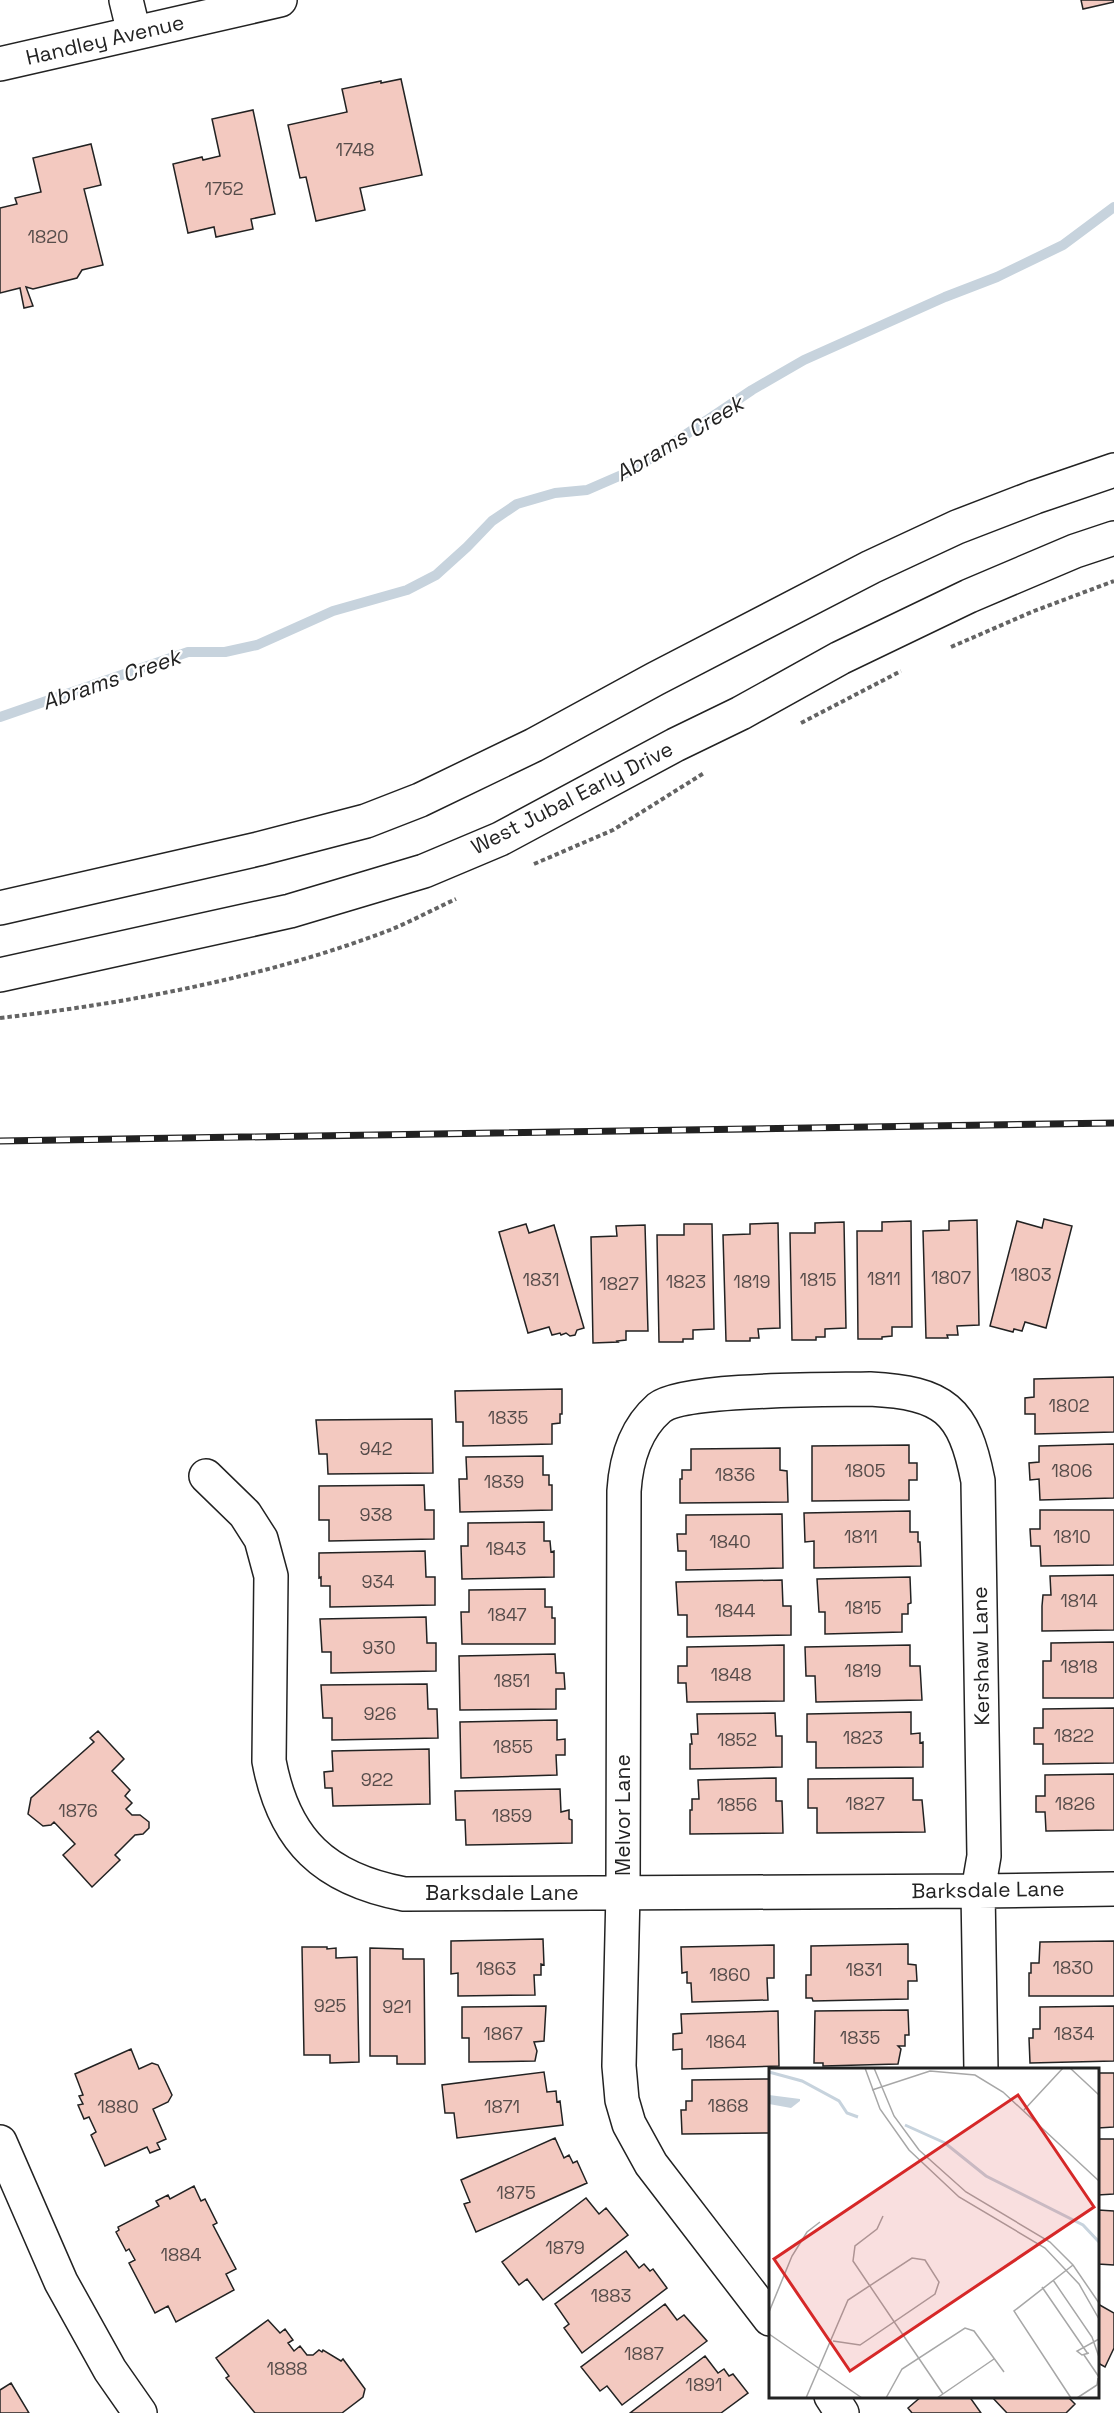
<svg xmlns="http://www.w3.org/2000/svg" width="1114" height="2413" font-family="'Space Grotesk',sans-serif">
<rect width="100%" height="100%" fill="#fff"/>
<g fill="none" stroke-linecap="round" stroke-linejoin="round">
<path stroke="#c7d3dd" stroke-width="10" d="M0 717 188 652H225L257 645 333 611 407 590 436 575 467 547 492 521 517 504 555 493 587 490 633 470 752 390 804 360 945 297 997 277 1063 245 1114 207"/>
</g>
<path fill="#f3c9c0" stroke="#222" stroke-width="1.5" d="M1081 0H1113L1114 2 1083 9Z
M401 79 422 175 360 188 365 210 316 221 306 177 300 178 288 125 347 112 342 89 381 81V83Z
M253 110 275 214 251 219 253 229 216 237 214 227 188 233 173 164 202 157 203 160 220 156 212 119Z
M91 144 101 185 84 189 103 265 82 270 77 278 33 289 26 287 33 306 24 308 20 288 0 293V208L17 204 15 198 41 192 33 158Z
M1044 1219 1072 1226 1046 1328 1025 1322 1022 1331 1014 1329 1013 1332 990 1326 1017 1221 1042 1228Z
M977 1220 979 1325 957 1326 958 1335H947L948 1338H926L923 1231 949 1230V1221Z
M911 1221 912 1327H892V1336L882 1337V1339H858L857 1231H882V1222Z
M844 1222 846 1328 825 1329V1337H816V1340H792L790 1233H815V1223Z
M778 1223 780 1328 758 1329 759 1338H750V1341H726L723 1235 750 1234V1224Z
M526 1224 529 1233 554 1225 584 1328 577 1330 575 1335 570 1336 566 1333 561 1335 560 1333 552 1335 549 1327 528 1333 499 1232Z
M684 1224H712L714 1329 693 1330V1339H683V1342H659L657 1235H684Z
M645 1225 648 1331H626V1340L617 1341 618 1342 593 1343 591 1237 617 1236 616 1226Z
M1114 1377V1432L1035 1434V1414H1025V1398L1034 1397V1379Z
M562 1389V1414H560V1423L552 1424V1444L463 1446V1422H456L455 1391Z
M432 1419 433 1473 328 1474 327 1454H319L316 1420Z
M1114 1444V1498L1040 1500 1039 1479 1030 1480 1029 1463 1039 1462V1446Z
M909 1445V1463H917V1480H909V1500L812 1501V1446Z
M780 1448V1470L787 1471 788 1502 680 1503V1479H682V1470H691V1449Z
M543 1456V1475H549V1485H552V1510L460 1512 459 1479H467L466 1457Z
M424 1485 425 1510H434V1539L329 1541V1520H319V1486Z
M1040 1510H1114V1565L1041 1566 1040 1546H1031L1030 1529H1040Z
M910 1511V1532H918V1542H920L921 1566 814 1568V1541L805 1542 804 1513Z
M782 1514 783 1568 686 1570V1551H678L677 1534H686V1515Z
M544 1522V1541H550L551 1552 554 1551V1577L462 1579 461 1546H468V1523Z
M425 1551 426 1577H435V1605L330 1607V1586H321V1577L319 1578V1553Z
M1114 1575V1630L1042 1631V1606L1043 1595H1051L1050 1576Z
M910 1577 911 1603 908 1604V1614H902V1632L825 1634V1612H819L817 1579Z
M782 1580 783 1606H791V1635L687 1637V1615H678L676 1582Z
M545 1589V1607H552V1618H555V1644H462L461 1612H469V1590Z
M426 1617 427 1643H436V1671L331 1673V1652H322L320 1619Z
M1114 1642V1698H1043V1661H1051V1643Z
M784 1645V1701L687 1702 686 1683H678V1666H687V1647Z
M910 1645V1666H920L922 1700 816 1702 815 1676H806L805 1647Z
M555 1654 556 1673H564L565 1689H556V1709L460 1710 459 1656Z
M427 1684 428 1709H437L438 1738 332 1740V1718H323L321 1685Z
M1114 1708V1763L1043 1764V1744H1034V1728H1043V1709Z
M911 1712V1734L920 1733V1743L923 1742V1767L816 1768V1742H807V1714Z
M775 1713 776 1736H782V1767L690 1769V1744H692L691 1734H698L697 1714Z
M557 1720V1740L565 1739V1755H556L557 1775 461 1778 460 1722Z
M98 1731 124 1759 112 1771 130 1790 125 1796 132 1803 126 1809 132 1815H140L149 1822V1828L143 1834 135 1835 115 1855 120 1860 92 1887 63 1855 75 1844 54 1822 51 1825 43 1826 28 1814 31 1798 94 1742 90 1738Z
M429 1749 430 1804 333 1806 332 1788H325L324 1772 333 1771 332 1751Z
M1114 1774V1830L1046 1831 1045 1812H1036V1796H1045V1775Z
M776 1778V1801H782L783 1833 690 1834V1810H692V1799H699L698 1780Z
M913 1778V1800H922L925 1832 817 1833V1808H808V1779Z
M560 1789 561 1812 569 1810V1819L572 1820V1843L466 1845 465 1820H456L455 1791Z
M543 1939 544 1965 541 1964V1975H534L535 1995 458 1996V1973L451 1974V1941Z
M1114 1941V1996H1029V1973H1031V1963H1039L1040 1942Z
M908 1944V1964L916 1965 917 1981H908V1999L813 2001 812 1998H806V1975H811V1946Z
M774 1945V1978H767L768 2000 692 2002 691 1983H687V1972L682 1973 681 1947Z
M302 1947H327V1949L336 1948V1958L357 1957 359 2062 330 2063V2055H304Z
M370 1948 403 1949V1959H424L425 2064H397V2056H370Z
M546 2006 544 2041 534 2042 537 2051 535 2061 469 2062V2038H462V2007Z
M1114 2006V2061L1030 2063 1029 2038H1033V2029H1040V2007Z
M908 2010 909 2035H905V2046H898L901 2049 898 2064 823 2066V2063H814L815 2011Z
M778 2011 779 2066 682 2069V2049L673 2050V2034L682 2033 681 2014Z
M131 2049 139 2069 152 2063 158 2065 172 2095 168 2102 153 2109 166 2139 157 2143 160 2149 150 2153 147 2147 105 2166 91 2135 96 2132 89 2117 84 2119 78 2105 83 2104 79 2096 83 2095 75 2074Z
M544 2072 547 2092 556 2091 557 2102 560 2101 563 2125 457 2138 454 2113H445L442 2085Z
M1098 2073H1114V2127L1098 2128Z
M770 2079V2133L682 2134 681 2110H686V2101H692V2080Z
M555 2138 564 2158 569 2155 573 2163 577 2161 587 2183 476 2232 464 2204 470 2202 461 2180Z
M1098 2139H1114V2194L1098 2195Z
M194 2186 201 2201 205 2199 217 2223 213 2225 236 2269 226 2274 234 2290 176 2322 168 2306 155 2313 129 2263 135 2260 129 2249 126 2251 116 2232 119 2230 118 2227 159 2206 156 2201 168 2195 170 2199Z
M586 2198 599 2214 606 2208 628 2235 543 2300 527 2279 519 2285 502 2262Z
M1098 2210 1114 2211V2265L1098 2264Z
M626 2251 639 2268 644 2264 650 2271 653 2269 667 2288 582 2353 564 2328 569 2324 555 2304Z
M665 2304 677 2320 684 2315 707 2341 622 2405 607 2386 600 2391 581 2367Z
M1098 2304 1114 2313V2348L1105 2367 1098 2363Z
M268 2320 280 2333 285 2329 293 2340 288 2343 294 2351 300 2346 307 2355H313L319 2350 322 2352 323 2350 341 2361 343 2359 365 2389 363 2397 342 2413H255L226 2378 229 2376 216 2358Z
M705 2356 718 2373 724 2369 729 2376 733 2374 748 2393 721 2413H630Z
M11 2383 29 2413H0V2390Z
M922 2396H969L981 2413H912L908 2408Z
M991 2396H1067L1075 2404 1066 2413H1007Z"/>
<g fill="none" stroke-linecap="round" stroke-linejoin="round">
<g stroke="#222" stroke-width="36">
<path id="minor" d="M126 0 134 33
M0 64 280 0
M206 1476 245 1514 261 1539 271 1576 269 1761C284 1841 325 1879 404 1894L978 1891 1114 1889
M0 2142 61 2282 110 2370 140 2413
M770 2319 651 2164 629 2124 622 2100 619 2066 623 1892 624 1491C626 1460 635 1429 659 1408 684 1388 831 1390 870 1389 944 1393 964 1409 978 1481L984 1856 978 1891 981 2070
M831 2396 842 2413"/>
</g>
<g stroke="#222" stroke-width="36">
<path id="major" d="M0 908 258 849 366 821 420 800 534 745 655 679 871 567 957 527 1035 497 1114 470
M0 975 290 911 424 871 500 839 675 745 741 713 840 658 969 596 1075 551 1114 538"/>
</g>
<path stroke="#646464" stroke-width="4" stroke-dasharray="4.5 3" stroke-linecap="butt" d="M951 647 1034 611 1114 581
M801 723 901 671
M534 864 613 830 704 773
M0 1018C130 1003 267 977 390 930 412 921 434 909 456 899"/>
<use href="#minor" stroke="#fff" stroke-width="33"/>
<use href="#major" stroke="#fff" stroke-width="33"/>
<g stroke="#222" stroke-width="7">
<path id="rail" d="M0 1141 1114 1123"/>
</g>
<use href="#rail" stroke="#fff" stroke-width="4.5" stroke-dasharray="14" stroke-linecap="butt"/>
</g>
<g text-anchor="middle" stroke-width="4.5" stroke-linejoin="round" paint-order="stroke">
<g font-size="18" fill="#564c4a">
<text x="355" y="156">1748</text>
<text x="224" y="195">1752</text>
<text x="48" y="243">1820</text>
<text x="1031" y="1281">1803</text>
<text x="951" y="1284">1807</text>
<text x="884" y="1285">1811</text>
<text x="541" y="1286">1831</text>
<text x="818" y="1286">1815</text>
<text x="686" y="1288">1823</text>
<text x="752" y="1288">1819</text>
<text x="619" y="1290">1827</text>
<text x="1069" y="1412">1802</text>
<text x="508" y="1424">1835</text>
<text x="376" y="1455">942</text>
<text x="865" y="1477">1805</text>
<text x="1072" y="1477">1806</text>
<text x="735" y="1481">1836</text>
<text x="504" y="1488">1839</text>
<text x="376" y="1521">938</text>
<text x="861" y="1543">1811</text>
<text x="1072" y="1543">1810</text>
<text x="730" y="1548">1840</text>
<text x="506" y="1555">1843</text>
<text x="378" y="1588">934</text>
<text x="1079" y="1607">1814</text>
<text x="863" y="1614">1815</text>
<text x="735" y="1617">1844</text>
<text x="507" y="1621">1847</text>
<text x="379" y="1654">930</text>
<text x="1079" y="1673">1818</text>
<text x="863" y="1677">1819</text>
<text x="731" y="1681">1848</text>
<text x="512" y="1687">1851</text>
<text x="380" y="1720">926</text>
<text x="1074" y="1742">1822</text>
<text x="863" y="1744">1823</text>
<text x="737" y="1746">1852</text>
<text x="513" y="1753">1855</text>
<text x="377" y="1786">922</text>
<text x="865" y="1810">1827</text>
<text x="1075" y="1810">1826</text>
<text x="737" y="1811">1856</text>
<text x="78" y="1817">1876</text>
<text x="512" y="1822">1859</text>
<text x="1073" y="1974">1830</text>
<text x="496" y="1975">1863</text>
<text x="864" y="1976">1831</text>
<text x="730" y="1981">1860</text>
<text x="330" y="2012">925</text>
<text x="397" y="2013">921</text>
<text x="503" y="2040">1867</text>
<text x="1074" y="2040">1834</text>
<text x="860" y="2044">1835</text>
<text x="726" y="2048">1864</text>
<text x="728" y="2112">1868</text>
<text x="118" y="2113">1880</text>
<text x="502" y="2113">1871</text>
<text x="516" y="2199">1875</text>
<text x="565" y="2254">1879</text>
<text x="181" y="2261">1884</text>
<text x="611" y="2302">1883</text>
<text x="644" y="2360">1887</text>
<text x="287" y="2375">1888</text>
<text x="704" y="2391">1891</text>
</g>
<g font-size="21" fill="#222" stroke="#fff">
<text transform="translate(105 40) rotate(-13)" y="7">Handley Avenue</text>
<text transform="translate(572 798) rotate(-27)" y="7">West Jubal Early Drive</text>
<text transform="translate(981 1656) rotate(-91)" y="7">Kershaw Lane</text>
<text transform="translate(623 1815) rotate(-90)" y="7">Melvor Lane</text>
<text transform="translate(988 1890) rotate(-1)" y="7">Barksdale Lane</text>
<text x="502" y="1900">Barksdale Lane</text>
</g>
<g font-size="22" font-style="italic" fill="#222" stroke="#fff">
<text transform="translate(679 438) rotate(-31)" y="8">Abrams Creek</text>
<text transform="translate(111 679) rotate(-19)" y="8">Abrams Creek</text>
</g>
</g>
<g transform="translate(769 2068)">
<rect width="330" height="330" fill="#fff"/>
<path d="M0 27 31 31V33L22 40 0 36Z" fill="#c7d3dd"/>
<path fill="none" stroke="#c7d3dd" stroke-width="3" d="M0 4 33 13 70 33 78 45 89 49M136 57 176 75 217 108 314 157 330 174"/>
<path fill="none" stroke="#a7a7a7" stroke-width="1.5" d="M96 0 111 41 140 82 190 129 276 180 310 216 330 251M105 0 125 48 150 82 197 124 281 174 304 197 330 235M301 0 330 27M103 22 161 3 206 7 234 24 330 113M255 42 294 0M114 148 108 161 86 178 84 193 174 326M284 212 323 269 330 289M273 219 319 286M0 244 23 188 38 164 51 154M0 266 93 330M320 285 313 287 308 283 330 271M315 287 330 309M37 330 79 232 143 190 156 192 170 214 166 226 91 277 64 273M117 330 133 301 196 260 205 263 235 304M168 330 225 291M302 330 245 243 304 197M308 330 328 317 329 310"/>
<path fill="#d62828" fill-opacity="0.15" stroke="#d62828" stroke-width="3" d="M249 27 325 139 81 303 5 191Z"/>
<rect width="330" height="330" fill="none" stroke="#222" stroke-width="3"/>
</g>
</svg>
